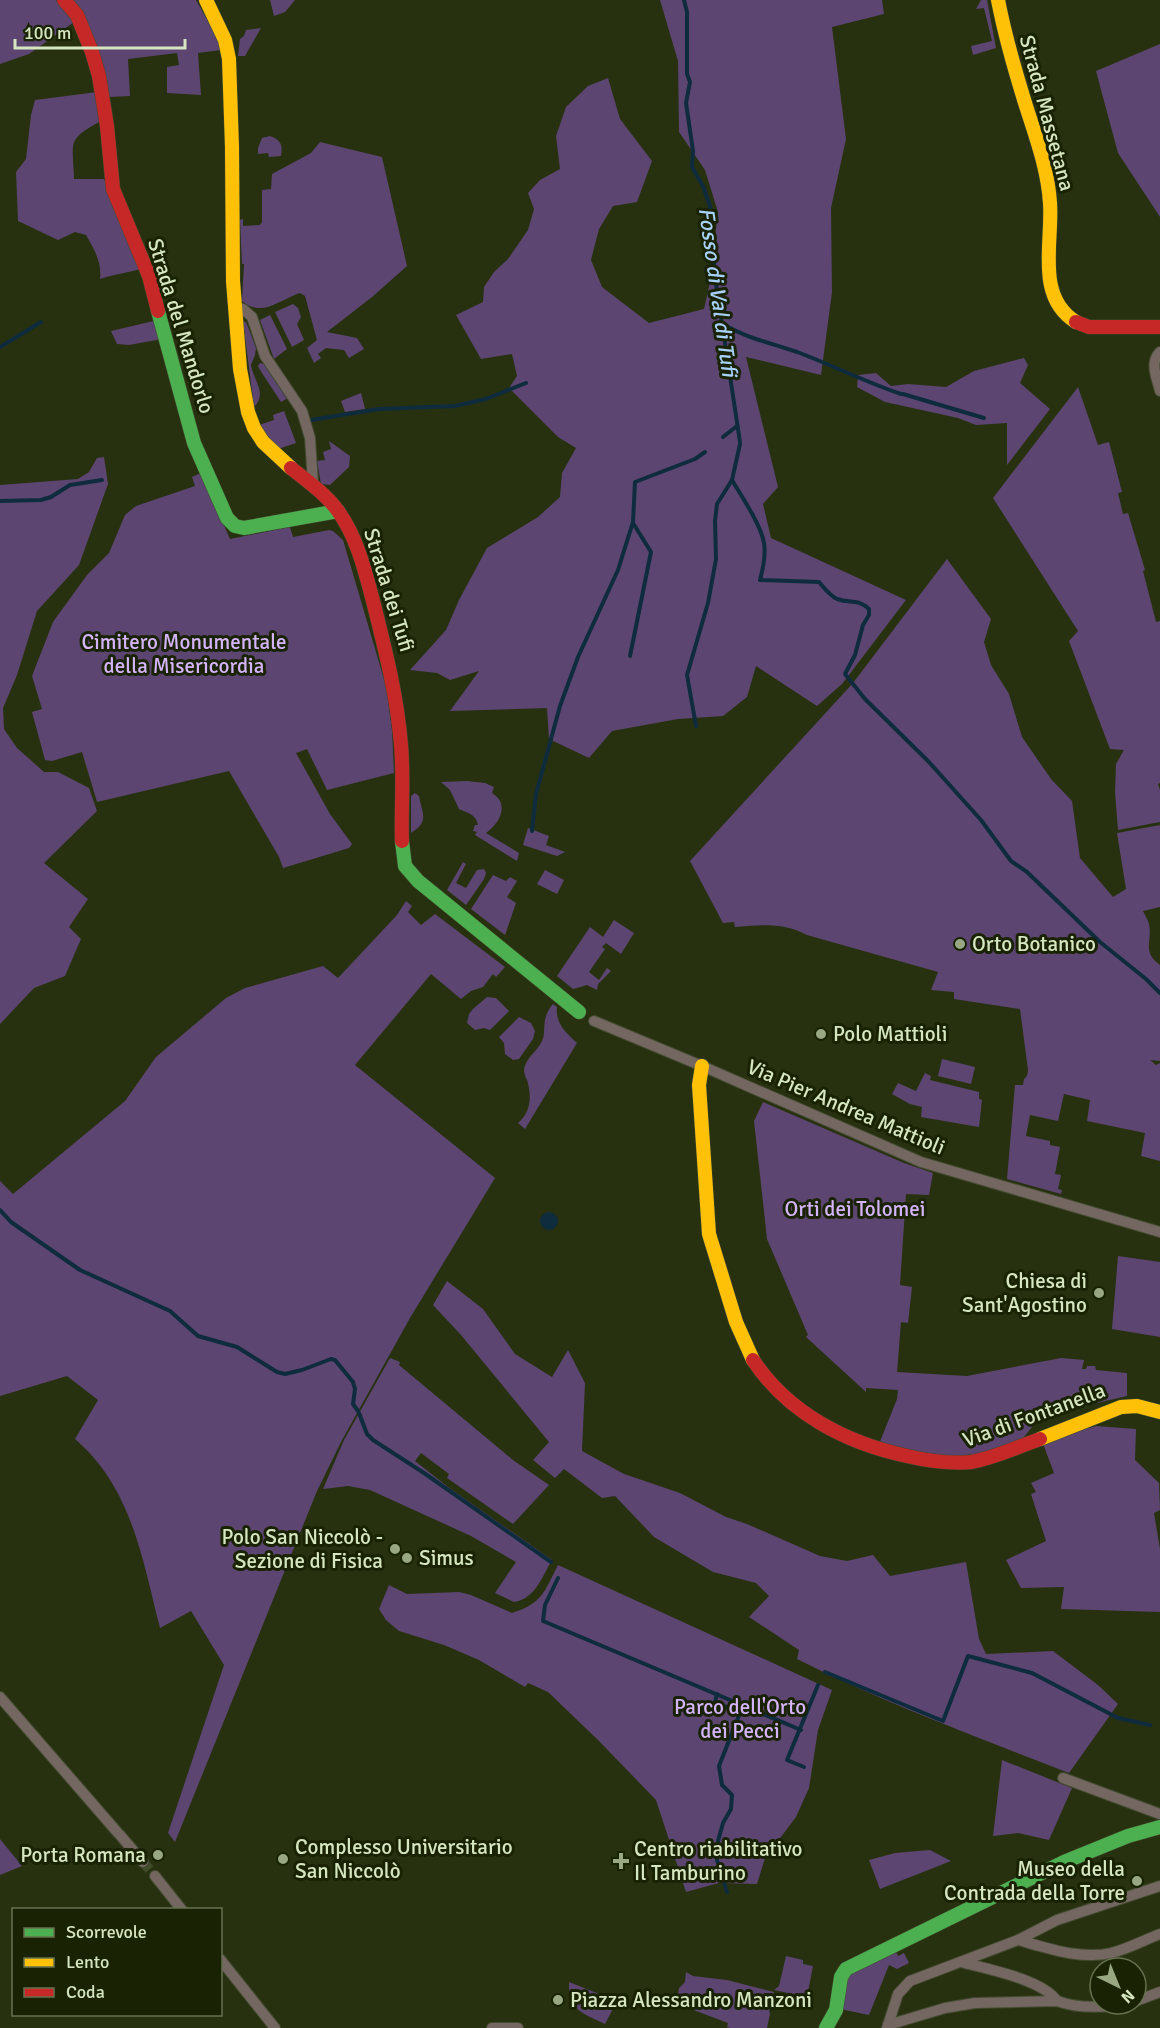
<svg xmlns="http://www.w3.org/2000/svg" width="1160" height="2028" font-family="Signika,sans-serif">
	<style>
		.green { fill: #5c4570 }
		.water { fill: #0e2c3e }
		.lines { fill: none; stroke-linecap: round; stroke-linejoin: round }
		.stream { stroke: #0e2c3e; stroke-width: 4 }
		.street-tunnel { stroke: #414c2a; stroke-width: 10; stroke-dasharray: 10 5; stroke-linecap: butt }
		.street-casing { stroke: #424b2f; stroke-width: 12 }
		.fast-casing { stroke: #424b2f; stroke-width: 15 }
		.slow-casing { stroke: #424b2f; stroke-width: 15 }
		.jam-casing { stroke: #424b2f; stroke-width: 15 }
		.street { stroke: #746660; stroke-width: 10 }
		.fast { stroke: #4caf50; stroke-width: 14 }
		.slow { stroke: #ffc107; stroke-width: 14 }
		.jam { stroke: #c62828; stroke-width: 14 }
		.poi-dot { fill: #99a782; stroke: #192304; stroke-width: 2 }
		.labels { text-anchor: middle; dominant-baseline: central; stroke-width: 6; stroke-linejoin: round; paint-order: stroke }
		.street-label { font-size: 21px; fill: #d6e6c0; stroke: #192304 }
		.park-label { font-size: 21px; fill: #d6b4fb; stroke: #192304 }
		.poi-label { font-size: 21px; fill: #d6e6c0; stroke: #192304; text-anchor: start }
		.water-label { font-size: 22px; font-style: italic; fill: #a7d1f8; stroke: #192304 }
	</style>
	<rect width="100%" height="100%" fill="#273110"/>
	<g class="green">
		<path d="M0,0H56L74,22L29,54L0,64Z"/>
		<path d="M73,0H196L216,35L221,50L198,53L201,95L167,93V67L179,65L177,53L128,59L130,96L109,97C103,60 93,31 73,0Z"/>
		<path d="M270,0H295L285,12L274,16Z"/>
		<path d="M660,0H882L884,14L832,27L846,139L831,208L832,292L821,375L746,357L778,487L763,504L771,538L906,600L842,684L817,706L756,666L747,697L723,716L678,719L612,731L589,758L549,739L547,708L450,711L479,671L450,680L437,673L410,670L446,630L459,600L487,548L538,517L560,497L562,473L576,448L558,437L509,388L517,376L512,354L481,359L456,315L483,302L484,287L494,272L508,259L528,230L534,209L528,193L540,180L560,169L556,136L566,107L588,86L608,78L620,119L652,161L637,202L613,206L599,229L591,260L602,287L649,323L704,309L710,282L718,212L705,170L679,132L678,61Z"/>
		<path d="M981,0H987L996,48L973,55L971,46L992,41L984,8L976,9Z"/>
		<path d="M261,28L245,56H238L240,39L244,36L246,30Z"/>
		<path d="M1160,44V217L1118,153L1096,71Z"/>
		<path d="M97,92L101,121C66,140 73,141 74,179H104L114,206L141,269C127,273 114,274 100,279C102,262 94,249 86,235L75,232L58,240L18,221L16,172L26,159L31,115L35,100Z"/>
		<path d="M270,136C281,140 283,145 281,156L269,157L268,153L258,154V148L262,138Z"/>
		<path d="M320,142L382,157L407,266L372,297L327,332L357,338L364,349L349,358L344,350L326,348L318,354L321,358L314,363L307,348L317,340L305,296L300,293C279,300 262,318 242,301L244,264H242L240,220L243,219V226L260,225L262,222V190L271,189L272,174L311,153Z"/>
		<path d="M293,304L298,308L301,317L297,324L304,340L292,347L275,312Z"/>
		<path d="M270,315L287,349L274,359L260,320Z"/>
		<path d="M158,320L162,339L129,345L117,344L111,331Z"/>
		<path d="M243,321L246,322L256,348L255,355L251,365C253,380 268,393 254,407Z"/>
		<path d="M1024,358L1028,365L1020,383L1050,409L1007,465V423L976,425L958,418L885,402L857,387L858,375L876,373L891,386L908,384L946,387L974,371Z"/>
		<path d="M260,363L264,364L288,398L281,402L260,370L258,366Z"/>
		<path d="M1078,387L1098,445L1109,442L1122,492L1118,493L1123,514L1128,513L1145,570L1143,571L1156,622L1160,621V783L1158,784L1160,790V822L1118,830L1115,792L1116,764L1124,750L1110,749L1069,641L1078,631L993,498Z"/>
		<path d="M361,393L365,409L345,412L341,401Z"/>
		<path d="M284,411L296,443L278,449L259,425L274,420L273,415Z"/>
		<path d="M329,441L350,456L349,467L330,485L321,484L317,461L325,460L323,452L331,449Z"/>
		<path d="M104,457L108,484L79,565L37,611L17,675L3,708L4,729L17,748L44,772H58L89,788L97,811L44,863L88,899L69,927L81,939L65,976L34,988L0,1024V485L78,479L89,472L97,458Z"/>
		<path d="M201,473L230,539L290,527L293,537L329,530L333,531L343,540L386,686L392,730L394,773L327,790L307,749L296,753L330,814L352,844L349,848L283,868L279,857L229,771L97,802L82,752L52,761L45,760L32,712L42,709L32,676L53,622L87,575L109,553L125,515L136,506L195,486L192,477Z"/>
		<path d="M947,559L991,619L984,642L991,665L1009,694L1022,737L1051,779L1072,801L1080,858L1113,897L1126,889L1117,833L1160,825V907L1143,911C1145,915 1148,920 1149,924C1153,941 1141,951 1160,965V1061L1150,1060L1156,1065L1160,1063V1161L1141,1156L1145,1133L1087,1121L1090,1100L1064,1094L1058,1121L1030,1115L1026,1136L1050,1141V1145L1060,1147L1055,1174L1061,1175L1058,1189L1062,1190L1061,1194L1007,1179L1015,1085H1023L1024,1079L1027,1076L1028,1070L1020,1009L954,999V992L931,990L938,972L807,935C783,922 760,925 735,927L734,922L723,923L690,861L853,683Z"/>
		<path d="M467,781L485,783L494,787L492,793C510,804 500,823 486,833L519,853L517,861L475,835L477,832L473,831L475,825H478C476,814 468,813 459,809L450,790L441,782Z"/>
		<path d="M415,793L419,796C422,814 430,821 411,833V796Z"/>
		<path d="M528,828L549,836L546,845L565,852L557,856L523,845Z"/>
		<path d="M463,862L466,864L456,883L466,888L477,870L484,869L486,873L484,879L466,905L447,890Z"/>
		<path d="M545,870L564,880L557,894L537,884Z"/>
		<path d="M493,875L506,881L510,877L517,881L507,897L516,903L505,935L471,909Z"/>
		<path d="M406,901L412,906L408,912L421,925L435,914L505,967L496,977L493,974L483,987L471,991L461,999L431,974L355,1065L495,1178L410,1318L342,1440L317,1491L175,1842L168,1833L224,1665L191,1611L160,1628C142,1558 132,1488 75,1439L98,1400L67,1376L0,1396V1181L13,1194L125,1101L156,1057L226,998L245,988L323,966L338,978L397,915Z"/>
		<path d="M614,920L634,933L621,954L606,943L602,947L605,949L589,972L599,980L607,968L611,971L598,984L597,990L587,985L573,989L557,976L590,927L603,937Z"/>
		<path d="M487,997L496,998L509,1011L490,1030L484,1028L475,1030L467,1023L469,1014L473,1009Z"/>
		<path d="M553,1004L557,1007C555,1023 566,1033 577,1043L525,1129L518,1123C531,1112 532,1096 527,1080C526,1078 524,1073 524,1071C524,1060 536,1052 541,1043C548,1032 539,1020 553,1004Z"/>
		<path d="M519,1017L531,1023L535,1031L533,1039L519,1059L513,1060L505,1054L504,1043L499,1037Z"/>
		<path d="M942,1059L975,1067L971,1084L938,1076Z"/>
		<path d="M925,1073L931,1076L930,1080L979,1092V1099L982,1100L979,1127L921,1117L922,1107L910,1104L892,1094L898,1083L916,1091Z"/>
		<path d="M763,1102L904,1163L933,1173L929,1195L906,1194L900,1285L912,1287L908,1323L901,1322L897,1372L967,1376L1061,1358L1084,1360L1082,1369H1086L1087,1366H1095L1096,1370L1127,1373V1396L1041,1416L1019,1443L999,1451L950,1457L879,1444L897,1399L898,1390L866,1388V1392L806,1337L808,1335L767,1239L754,1121Z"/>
		<path d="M1118,1256L1160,1262V1337L1112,1329Z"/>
		<path d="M447,1281L483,1309L515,1354L552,1377L568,1350L585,1383L582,1451L624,1474L680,1493L726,1517L747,1524L820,1556L847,1561L873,1555L890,1576L966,1562L979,1639L986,1654L1053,1651L1098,1685L1118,1704L1069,1773C977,1737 885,1703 797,1659L799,1650L749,1617L769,1596L756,1583L713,1572L654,1537L615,1496L602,1498L564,1469L555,1478L533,1460L549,1442L461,1335L433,1305Z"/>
		<path d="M390,1358L400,1362L399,1365L513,1460L549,1485L513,1524L447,1478L449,1474L421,1453L415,1461L448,1487L552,1560C542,1577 535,1599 514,1602L495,1593L516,1562L471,1536L370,1490L348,1486L323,1489L344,1440Z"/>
		<path d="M1096,1426L1136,1429L1135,1460L1159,1483L1160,1510L1154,1513L1160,1549V1612L1061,1609L1064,1587L1021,1588L1006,1560L1046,1541L1031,1494L1036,1492L1031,1483L1054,1473L1042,1441Z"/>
		<path d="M558,1565L832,1690L818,1730L809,1788L796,1817L765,1858L757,1884L719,1883L686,1892L656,1800L599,1741L548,1692L528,1683L525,1687L479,1660L444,1645L399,1631L386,1620L379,1609L389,1585L407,1594L459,1592L471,1595L512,1613C543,1603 544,1592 558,1565Z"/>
		<path d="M1002,1760L1072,1788L1049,1840L1018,1833L993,1836Z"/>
		<path d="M0,1839L22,1866L0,1875Z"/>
		<path d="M930,1850L951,1861L880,1889L869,1860L895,1853Z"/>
		<path d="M895,1949L898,1956L904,1953L909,1963L897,1969L889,1965L869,2015L840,2009L845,1973Z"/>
		<path d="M786,1956L803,1960V1964L813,1966L807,1997L774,1990L779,1986Z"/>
		<path d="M686,1972L693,1976L727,1980L774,1992L770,2010H769L770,2014L767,2028H730L727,2027L728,2023L667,2000L668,1999L677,2000L679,1988L685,1982Z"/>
		<path d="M569,1982L617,2001L605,2024C583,2013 568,2011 569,1982Z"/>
	</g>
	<circle class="water" cx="549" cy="1221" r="9"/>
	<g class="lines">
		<g class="stream">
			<path d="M684,0L687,12V74L690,82L686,103L693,151L692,167L703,186L710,206L715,277L740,442"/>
			<path d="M723,324C746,338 771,343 797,352C832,365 865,382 901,394"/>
			<path d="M0,347L41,322"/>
			<path d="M903,394L984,418"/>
			<path d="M311,420L379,409L455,406L486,399L526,383"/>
			<path d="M723,437L737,426"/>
			<path d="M732,480C742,497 761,525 764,543C766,555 763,569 760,580L819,582C824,588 830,596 837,599C851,604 857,598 869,609V615L863,625L855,655L845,674L865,699L928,761L981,820L1011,861L1027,872L1100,942L1146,979L1160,993"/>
			<path d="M0,501L41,500L51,497L70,485L102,480"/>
			<path d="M630,656L651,552L633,523"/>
			<path d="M696,726L687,675L708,603L716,559L715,521L717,504L732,480L740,444"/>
			<path d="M532,831L536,794L560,706L578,657L618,570L633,522L635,482L695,459L705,452"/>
			<path d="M0,1210L11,1222L80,1270L170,1311L198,1336L237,1347L277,1372L285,1374L302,1370L331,1359L335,1360L353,1382L355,1389L353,1404L358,1411"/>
			<path d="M359,1413L367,1434L373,1440L424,1473L551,1562"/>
			<path d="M558,1578L545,1605L543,1621L801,1730"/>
			<path d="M825,1672L943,1721L968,1656L1032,1673L1118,1718L1150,1725"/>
			<path d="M717,1694L715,1702L740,1713L719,1766L722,1785L732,1795L731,1809L723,1823L718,1841L717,1860L727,1892"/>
			<path d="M804,1767L787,1760L818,1685"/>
		</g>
		<path class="street-tunnel" d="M143,1862L155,1876"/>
		<defs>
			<g id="street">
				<path d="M234,307L243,309L252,317L265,356L302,411L310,438L313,483"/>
				<path d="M1160,352C1149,363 1157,378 1160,391"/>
				<path d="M594,1021L702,1066L921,1162L1160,1232"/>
				<path d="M0,1697L118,1833"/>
				<path d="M1063,1778L1160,1814"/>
				<path d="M120,1835L143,1862"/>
				<path d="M155,1876L182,1910"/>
				<path d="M1018,1940C1047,1948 1081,1960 1111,1953C1128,1949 1144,1940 1160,1934"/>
				<path d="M220,1959L275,2028"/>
				<path d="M961,1962C986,1969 1042,1979 1057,2001"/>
				<path d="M1136,2001L1160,1992"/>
				<path d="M888,2025L945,2008L975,2003L1057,2001C1079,2009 1101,2008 1124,2004"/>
				<path d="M492,2028H518"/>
				<path d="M887,2028L898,1994L910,1981L1018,1940L1057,1920L1160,1886"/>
			</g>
			<g id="fast">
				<path d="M158,311L194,443L227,518L235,526L244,528L338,511"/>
				<path d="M402,841L405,866L418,881L579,1012"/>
				<path d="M826,2028L836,2010L841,1977L846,1969L1064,1862L1128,1836L1160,1827"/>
			</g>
			<g id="slow">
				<path d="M206,0L225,40L229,59L232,147L233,281L240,369L248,412L254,428L263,442L291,468"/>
				<path d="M998,0C1005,36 1015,71 1026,106C1036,137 1048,170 1050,203C1053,242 1035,297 1076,322"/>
				<path d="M702,1066L699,1085L709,1234L736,1322L753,1360"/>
				<path d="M1040,1439L1121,1407L1137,1406L1160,1412"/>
			</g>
			<g id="jam">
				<path d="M64,0L77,15L92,52L99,76L107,126L113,189L149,276L158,311"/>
				<path d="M1076,322L1089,327H1160"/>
				<path d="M291,468C307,481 326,494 338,511C357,537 365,571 373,601C385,649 397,695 401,745C404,777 401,809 402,841"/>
				<path d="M753,1360C788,1413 846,1443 907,1456C928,1461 949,1464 971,1462C995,1458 1017,1447 1040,1439"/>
			</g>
		</defs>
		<use href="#street" class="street-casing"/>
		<use href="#fast" class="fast-casing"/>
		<use href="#slow" class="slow-casing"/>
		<use href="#jam" class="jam-casing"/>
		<use href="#street" class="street"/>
		<use href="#fast" class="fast"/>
		<use href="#slow" class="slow"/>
		<use href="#jam" class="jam"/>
	</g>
	<g class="poi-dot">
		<circle cx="960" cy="944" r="6"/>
		<circle cx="821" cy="1034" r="6"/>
		<circle cx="1099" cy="1293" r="6"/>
		<circle cx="395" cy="1549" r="6"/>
		<circle cx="407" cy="1558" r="6"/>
		<circle cx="158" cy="1855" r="6"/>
		<circle cx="283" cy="1859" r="6"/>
		<path d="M618 1852h6v6h6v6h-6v6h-6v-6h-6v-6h6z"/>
		<circle cx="1137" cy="1881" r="6"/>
		<circle cx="558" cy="2000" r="6"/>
	</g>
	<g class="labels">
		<g class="street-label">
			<text transform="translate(1047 113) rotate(75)">Strada Massetana</text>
			<text transform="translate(181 326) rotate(73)">Strada del Mandorlo</text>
			<text transform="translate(389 590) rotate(73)">Strada dei Tufi</text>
			<text transform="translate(846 1107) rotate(23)">Via Pier Andrea Mattioli</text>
			<text transform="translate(1034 1415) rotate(-20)">Via di Fontanella</text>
		</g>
		<g class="park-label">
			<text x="184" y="642">Cimitero Monumentale<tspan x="184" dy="24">della Misericordia</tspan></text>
			<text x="855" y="1209">Orti dei Tolomei</text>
			<text x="740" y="1707">Parco dell'Orto<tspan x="740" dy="24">dei Pecci</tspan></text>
		</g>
		<g class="poi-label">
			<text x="972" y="944">Orto Botanico</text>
			<text x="833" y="1034">Polo Mattioli</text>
			<text x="1087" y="1281" text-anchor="end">Chiesa di<tspan x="1087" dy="24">Sant'Agostino</tspan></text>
			<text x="383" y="1537" text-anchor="end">Polo San Niccolò -<tspan x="383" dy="24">Sezione di Fisica</tspan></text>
			<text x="419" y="1558">Simus</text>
			<text x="295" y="1847">Complesso Universitario<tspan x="295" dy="24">San Niccolò</tspan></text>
			<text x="634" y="1849">Centro riabilitativo<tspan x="634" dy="24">Il Tamburino</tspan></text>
			<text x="146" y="1855" text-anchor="end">Porta Romana</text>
			<text x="1125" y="1869" text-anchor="end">Museo della<tspan x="1125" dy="24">Contrada della Torre</tspan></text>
			<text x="570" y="2000">Piazza Alessandro Manzoni</text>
		</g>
		<g class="water-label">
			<text transform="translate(718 292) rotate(82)">Fosso di Val di Tufi</text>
		</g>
	</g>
	<rect x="12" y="1908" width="210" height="108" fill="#192304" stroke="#65714f" stroke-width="1.5"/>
	<rect x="24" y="1928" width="30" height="9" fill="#4caf50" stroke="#65714f" stroke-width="1.5"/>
	<text x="66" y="1938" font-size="18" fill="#d6e6c0">Scorrevole</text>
	<rect x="24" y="1958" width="30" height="9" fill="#ffc107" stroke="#65714f" stroke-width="1.5"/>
	<text x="66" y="1968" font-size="18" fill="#d6e6c0">Lento</text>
	<rect x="24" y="1988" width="30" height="9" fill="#c62828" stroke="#65714f" stroke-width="1.5"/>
	<text x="66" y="1998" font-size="18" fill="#d6e6c0">Coda</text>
	<g transform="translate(1118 1986) rotate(137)"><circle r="28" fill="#192304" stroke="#65714f" stroke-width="1.5"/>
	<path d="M0-4.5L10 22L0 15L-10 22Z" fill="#99a782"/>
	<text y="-9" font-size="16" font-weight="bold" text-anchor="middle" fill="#d6e6c0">N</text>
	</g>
	<path d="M15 39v9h170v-9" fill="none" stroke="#d6e6c0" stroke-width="3"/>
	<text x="24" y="39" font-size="18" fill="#d6e6c0" stroke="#192304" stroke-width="4.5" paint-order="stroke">100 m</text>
</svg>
